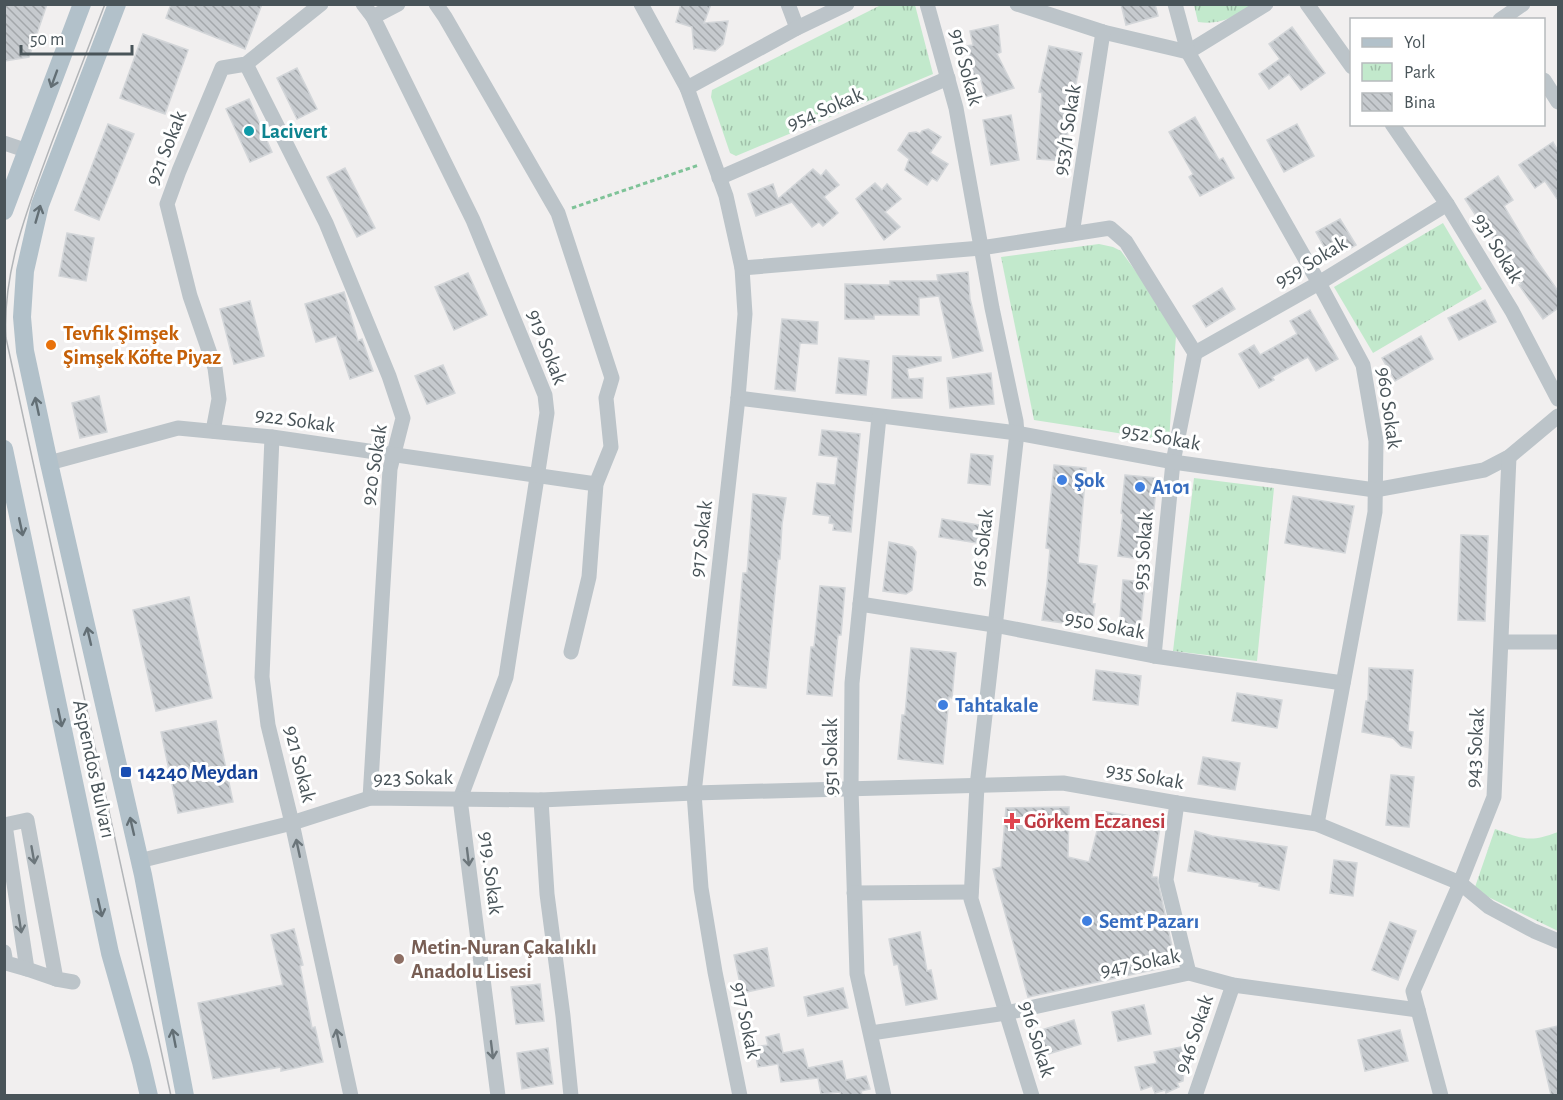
<svg xmlns="http://www.w3.org/2000/svg" width="1563" height="1100" font-family="'Alegreya Sans',sans-serif">
	<style>
		.park { fill: url(#park-tufts) }
		.building { fill: url(#building-back-hatch); stroke: #d3d6d9; stroke-width: 1.5 }
		.lines { fill: none; stroke-linecap: round; stroke-linejoin: round }
		.path { stroke: #7fc398; stroke-width: 3; stroke-dasharray: 4.5 3; stroke-linecap: butt }
		.minor { stroke: #bcc4c9; stroke-width: 15 }
		.major { stroke: #b2c1ca; stroke-width: 18 }
		.tram { stroke: #b2b5b8; stroke-width: 1.5 }
		.oneway { stroke: #636f75 }
		.oneway2 { stroke: #6c767b }
		.culture-dot { fill: #0f9aa8; stroke: #fff; stroke-width: 2 }
		.food-dot { fill: #e8710a; stroke: #fff; stroke-width: 2 }
		.shop-dot { fill: #3f7fe0; stroke: #fff; stroke-width: 2 }
		.transit-dot { fill: #1a4fb4; stroke: #fff; stroke-width: 2 }
		.health-dot { fill: #e0444e; stroke: #fff; stroke-width: 2 }
		.education-dot { fill: #8d6e63; stroke: #fff; stroke-width: 2 }
		.labels { text-anchor: middle; dominant-baseline: central; stroke-width: 6; stroke-linejoin: round; paint-order: stroke }
		.street-label { font-size: 21px; fill: #495459; stroke: #fff }
		.culture-label { font-size: 21px; font-weight: bold; fill: #0d838f; stroke: #fff; text-anchor: start }
		.food-label { font-size: 21px; font-weight: bold; fill: #c56008; stroke: #fff; text-anchor: start }
		.shop-label { font-size: 21px; font-weight: bold; fill: #366cbe; stroke: #fff; text-anchor: start }
		.transit-label { font-size: 21px; font-weight: bold; fill: #164399; stroke: #fff; text-anchor: start }
		.health-label { font-size: 21px; font-weight: bold; fill: #be3a42; stroke: #fff; text-anchor: start }
		.education-label { font-size: 21px; font-weight: bold; fill: #785e54; stroke: #fff; text-anchor: start }
	</style>
	<defs>
		<pattern id="park-tufts" width="24" height="20" patternUnits="userSpaceOnUse" patternTransform="scale(1.5)"><rect width="24" height="20" fill="#c2e9cc"/><path d="M3 7l-1-3M5 7V3M7 7l1-3M15 17l-1-3M17 17v-4M19 17l1-3" fill="none" stroke="#a0bfa9"/></pattern>
		<pattern id="building-back-hatch" width="6" height="6" patternUnits="userSpaceOnUse" patternTransform="scale(1.5)"><rect width="6" height="6" fill="#c6cace"/><path d="M-1 5l2 2M0 0l6 6M5-1l2 2" fill="none" stroke="#a3a7aa"/></pattern>
	</defs>
	<rect width="100%" height="100%" fill="#f1efef"/>
	<g class="park">
		<path d="M881,5H915L933,74L736,156L730,153L711,97L712,90Z"/>
		<path d="M1194,5H1253C1233,17 1222,25 1198,22Z"/>
		<path d="M1443,223L1482,289L1373,353L1334,287Z"/>
		<path d="M1099,244L1113,247L1121,251L1150,291L1176,335L1169,441L1034,420L1001,257Z"/>
		<path d="M1194,478L1274,488L1257,661L1173,651Z"/>
		<path d="M1495,829C1524,839 1529,843 1558,832V931L1474,890Z"/>
	</g>
	<g class="building">
		<path d="M4,4H47L29,57L4,61Z"/>
		<path d="M171,4H262L245,49L166,18Z"/>
		<path d="M681,4H711L704,23L728,21L723,44L715,51L694,48V50L692,27L676,22Z"/>
		<path d="M1121,4H1155L1158,16L1126,25Z"/>
		<path d="M998,25L1001,52L997,54L1014,88L985,97L981,80L974,82L966,46L973,45L970,31Z"/>
		<path d="M1292,27L1325,73L1301,90L1289,74L1269,89L1259,74L1280,59L1269,44Z"/>
		<path d="M143,34L188,50L165,114L120,98Z"/>
		<path d="M1049,46L1082,53L1073,99H1070L1066,161L1037,159L1042,93L1039,92Z"/>
		<path d="M297,68L317,109L297,119L277,78Z"/>
		<path d="M249,99L272,152L250,162L226,109Z"/>
		<path d="M1011,115L1019,160L991,165L983,120Z"/>
		<path d="M1195,117L1219,160L1223,158L1234,178L1200,196L1189,177L1193,174L1169,132Z"/>
		<path d="M108,124L134,134L99,220L75,210Z"/>
		<path d="M1297,124L1314,156L1284,172L1267,140Z"/>
		<path d="M928,129L941,137L930,153L948,164L937,181L932,178L927,185L905,170L909,159L898,150L909,133L916,132L920,134L922,131Z"/>
		<path d="M1553,142L1558,151V200L1545,181L1535,188L1519,165Z"/>
		<path d="M345,168L375,228L357,237L327,177Z"/>
		<path d="M813,169L821,176L826,170L839,185L824,197L838,213L823,226L819,222L812,227L792,202L756,216L748,194L773,184L778,199Z"/>
		<path d="M1498,176L1513,200L1504,206L1535,258L1558,291V308L1543,319L1519,285L1521,284L1482,221L1480,222L1465,199Z"/>
		<path d="M875,183L882,190L887,184L901,199L885,212L900,227L884,240L856,199Z"/>
		<path d="M1340,219L1356,245L1331,259L1316,232Z"/>
		<path d="M67,233L94,238L86,281L59,276Z"/>
		<path d="M968,272L970,299L983,351L953,358L939,296L919,298V315H874V319H845V284L890,285V281H938L937,275Z"/>
		<path d="M468,273L487,315L454,330L435,287Z"/>
		<path d="M1222,288L1235,309L1206,327L1193,306Z"/>
		<path d="M344,292L358,341L362,339L373,371L350,379L336,336L316,342L305,304Z"/>
		<path d="M1485,300L1496,322L1459,340L1448,318Z"/>
		<path d="M250,301L264,356L234,364L220,309Z"/>
		<path d="M1310,310L1338,359L1316,371L1308,357L1272,377L1274,380L1259,388L1239,354L1254,345L1260,355L1297,334L1290,321Z"/>
		<path d="M782,319L818,322L817,344L800,343L795,391L775,389Z"/>
		<path d="M1421,336L1433,359L1395,381L1382,358Z"/>
		<path d="M893,356L941,357V361L907,369L909,379L923,378L922,398H892Z"/>
		<path d="M839,358L869,361L866,395L836,393Z"/>
		<path d="M443,365L455,393L427,404L415,376Z"/>
		<path d="M991,373L994,404L950,408L947,378Z"/>
		<path d="M99,396L107,432L80,438L72,403Z"/>
		<path d="M822,430L860,434L851,532L833,530L834,524L829,523L830,516L813,514L817,483L835,485L838,457L819,455Z"/>
		<path d="M971,454L993,456L990,485L968,483Z"/>
		<path d="M1054,465L1086,468L1078,563L1097,566L1092,604H1095L1092,627L1042,620L1047,584L1050,549L1046,548Z"/>
		<path d="M1125,475L1157,478L1149,560L1118,556L1123,514L1121,513Z"/>
		<path d="M753,494L786,498L782,524L780,559H778L766,688L733,685L743,573H747Z"/>
		<path d="M1293,496L1354,506L1345,553L1285,543Z"/>
		<path d="M942,519L986,526L983,544L939,537Z"/>
		<path d="M1461,535L1488,536L1485,621L1458,620Z"/>
		<path d="M889,542L912,547L916,552L912,590L906,594L883,591Z"/>
		<path d="M1123,580L1145,582L1140,633L1119,631Z"/>
		<path d="M820,586L845,588L841,635H838L832,696L807,694L811,647H814Z"/>
		<path d="M189,597L212,698L156,711L133,610Z"/>
		<path d="M911,648L956,653L952,698L949,697L943,764L898,759L902,715H905Z"/>
		<path d="M1369,668L1413,670L1408,731L1413,732L1411,748L1401,746L1393,738L1362,732L1366,701H1368Z"/>
		<path d="M1096,670L1141,676L1138,705L1093,700Z"/>
		<path d="M1237,693L1282,700L1277,728L1232,721Z"/>
		<path d="M216,721L233,802L178,813L161,732Z"/>
		<path d="M1203,757L1240,763L1235,790L1198,784Z"/>
		<path d="M1391,775L1414,777L1409,827L1386,825Z"/>
		<path d="M1069,807L1068,857L1089,862L1102,811L1161,821L1152,877H1157L1176,965L1028,997L993,869L1001,867L1006,808Z"/>
		<path d="M1195,831L1212,836L1287,847L1279,890L1259,886L1260,883L1188,871Z"/>
		<path d="M1334,860L1357,863L1353,896L1330,893Z"/>
		<path d="M1390,922L1416,931L1398,980L1372,970Z"/>
		<path d="M294,929L303,965L300,966L312,1028L315,1027L323,1062L281,1071V1067L213,1079L198,1003L283,985L271,935Z"/>
		<path d="M920,932L927,971L931,970L937,999L906,1005L898,964L894,965L889,939Z"/>
		<path d="M767,948L774,986L742,993L734,955Z"/>
		<path d="M540,984L544,1021L516,1024L511,987Z"/>
		<path d="M843,988L848,1008L808,1016L804,997Z"/>
		<path d="M1144,1005L1151,1034L1118,1041L1112,1012Z"/>
		<path d="M1074,1020L1081,1044L1045,1055L1038,1031Z"/>
		<path d="M1558,1026V1095H1551L1536,1031Z"/>
		<path d="M1400,1030L1408,1061L1365,1071L1358,1040Z"/>
		<path d="M779,1034L783,1053L803,1049L808,1068L842,1061L846,1080L866,1076L870,1089L861,1091L862,1095H841L840,1092L821,1094L818,1078L781,1082L778,1064L758,1067L754,1047L768,1045L766,1037Z"/>
		<path d="M1186,1046L1188,1055L1185,1058L1183,1081L1177,1083L1179,1087L1166,1093L1165,1090L1155,1093L1152,1086L1141,1090L1135,1067L1157,1063L1154,1052Z"/>
		<path d="M548,1048L553,1084L522,1089L517,1053Z"/>
	</g>
	<g class="lines">
		<path class="path" d="M572,208L699,165"/>
		<g class="minor">
			<path d="M363,4L373,17L473,220L545,395L547,413L506,677L460,799L498,1096"/>
			<path d="M436,4L445,17L558,213L612,378L606,398L611,447L596,484L589,577L571,652"/>
			<path d="M641,4L687,88L726,196L742,268L745,314L738,398L694,793L701,888L715,972L740,1096"/>
			<path d="M788,4L797,28"/>
			<path d="M927,4L956,108L992,308L1016,421L1017,433L977,786L971,899L1032,1096"/>
			<path d="M1017,4L1103,32L1188,52L1266,4"/>
			<path d="M1175,4L1188,52L1319,283L1363,365L1376,441L1375,512L1317,824"/>
			<path d="M1307,4L1352,67"/>
			<path d="M373,17L398,4"/>
			<path d="M1500,20L1523,4"/>
			<path d="M246,64L326,223L389,376L403,418L390,469L370,798"/>
			<path d="M1544,80L1558,102"/>
			<path d="M687,88L797,28L847,4"/>
			<path d="M1392,124L1447,204L1512,311L1558,399"/>
			<path d="M4,143L28,151"/>
			<path d="M719,178L948,78"/>
			<path d="M1072,234L1103,32"/>
			<path d="M742,268L981,248L1110,228L1126,242L1195,353L1173,462L1154,656"/>
			<path d="M1195,353L1319,283L1447,204"/>
			<path d="M738,398L1017,433L1173,462L1375,490L1484,470L1509,457L1558,416"/>
			<path d="M879,417L852,683L851,789L857,974L884,1096"/>
			<path d="M213,431L219,399L215,368L190,296L167,204L179,171L222,68L246,64L321,4"/>
			<path d="M272,437L262,677L268,725L292,823L351,1096"/>
			<path d="M49,463L178,428L272,437L596,484"/>
			<path d="M860,604L994,625L1154,656L1343,683"/>
			<path d="M1502,642H1558"/>
			<path d="M541,800L547,894L563,1016L571,1096"/>
			<path d="M1177,803L1166,880L1189,973"/>
			<path d="M4,825L27,820L56,979L73,982"/>
			<path d="M5,825L27,969L56,979"/>
			<path d="M139,861L292,823L370,798L541,800L694,793L1063,783L1177,803L1317,824L1460,883L1489,907L1534,931L1558,941"/>
			<path d="M854,893L971,892"/>
			<path d="M4,952L6,963L27,969"/>
			<path d="M871,1033L1006,1013L1189,973L1233,985L1418,1010"/>
			<path d="M1195,1096L1233,985"/>
			<path d="M1441,1096L1413,991L1458,888L1494,797L1509,457"/>
		</g>
		<g class="major">
			<path d="M117,4L40,205L25,271L22,317L25,351L49,463L143,875L185,1096"/>
			<path d="M4,211L82,4"/>
			<path d="M4,449L110,953L141,1062L149,1096"/>
		</g>
		<path class="tram" d="M105,4C87,50 70,96 52,142C29,205 2,270 6,338L171,1096"/>
	</g>
	<defs><path id="oneway-shaft" d="M-6 0H5M1.5-3L5.5 0L1.5 3" fill="none" stroke-width="1.6" stroke-linecap="round" stroke-linejoin="round" transform="scale(1.5)"/></defs>
	<g class="oneway">
		<use href="#oneway-shaft" transform="translate(54 79) rotate(110)"/>
		<use href="#oneway-shaft" transform="translate(38 214) rotate(-74)"/>
		<use href="#oneway-shaft" transform="translate(37 406) rotate(-102)"/>
		<use href="#oneway-shaft" transform="translate(21 527) rotate(78)"/>
		<use href="#oneway-shaft" transform="translate(89 636) rotate(-103)"/>
		<use href="#oneway-shaft" transform="translate(60 718) rotate(78)"/>
		<use href="#oneway-shaft" transform="translate(132 826) rotate(-103)"/>
		<use href="#oneway-shaft" transform="translate(100 908) rotate(77)"/>
		<use href="#oneway-shaft" transform="translate(174 1038) rotate(-101)"/>
	</g>
	<g class="oneway2">
		<use href="#oneway-shaft" transform="translate(298 848) rotate(-102)"/>
		<use href="#oneway-shaft" transform="translate(33 855) rotate(80)"/>
		<use href="#oneway-shaft" transform="translate(468 857) rotate(83)"/>
		<use href="#oneway-shaft" transform="translate(20 924) rotate(81)"/>
		<use href="#oneway-shaft" transform="translate(338 1038) rotate(-102)"/>
		<use href="#oneway-shaft" transform="translate(492 1050) rotate(83)"/>
	</g>
	<circle class="culture-dot" cx="249" cy="131" r="6"/>
	<circle class="food-dot" cx="51" cy="345" r="6"/>
	<g class="shop-dot">
		<circle cx="1062" cy="480" r="6"/>
		<circle cx="1140" cy="487" r="6"/>
		<circle cx="943" cy="705" r="6"/>
		<circle cx="1087" cy="921" r="6"/>
	</g>
	<rect class="transit-dot" x="120" y="766" width="12" height="12" rx="3"/>
	<path class="health-dot" d="M1009 812h6v6h6v6h-6v6h-6v-6h-6v-6h6z"/>
	<circle class="education-dot" cx="399" cy="959" r="6"/>
	<g class="labels">
		<g class="street-label">
			<text transform="translate(966 67) rotate(75)">916 Sokak</text>
			<text transform="translate(825 109) rotate(-23)">954 Sokak</text>
			<text transform="translate(1067 130) rotate(-81)">953/1 Sokak</text>
			<text transform="translate(166 148) rotate(-68)">921 Sokak</text>
			<text transform="translate(1498 248) rotate(59)">931 Sokak</text>
			<text transform="translate(1311 262) rotate(-31)">959 Sokak</text>
			<text transform="translate(547 347) rotate(69)">919 Sokak</text>
			<text transform="translate(1389 408) rotate(82)">960 Sokak</text>
			<text transform="translate(295 420) rotate(8)">922 Sokak</text>
			<text transform="translate(1161 437) rotate(10)">952 Sokak</text>
			<text transform="translate(374 465) rotate(-81)">920 Sokak</text>
			<text transform="translate(701 539) rotate(-83)">917 Sokak</text>
			<text transform="translate(982 548) rotate(-83)">916 Sokak</text>
			<text transform="translate(1143 551) rotate(-85)">953 Sokak</text>
			<text transform="translate(1105 625) rotate(11)">950 Sokak</text>
			<text transform="translate(1475 748) rotate(-86)">943 Sokak</text>
			<text transform="translate(830 757) rotate(-90)">951 Sokak</text>
			<text transform="translate(300 764) rotate(76)">921 Sokak</text>
			<text transform="translate(94 769) rotate(78)">Aspendos Bulvarı</text>
			<text transform="translate(1145 776) rotate(10)">935 Sokak</text>
			<text transform="translate(413 778) rotate(-1)">923 Sokak</text>
			<text transform="translate(491 873) rotate(83)">919. Sokak</text>
			<text transform="translate(1140 963) rotate(-11)">947 Sokak</text>
			<text transform="translate(746 1020) rotate(78)">917 Sokak</text>
			<text transform="translate(1194 1034) rotate(-71)">946 Sokak</text>
			<text transform="translate(1037 1039) rotate(73)">916 Sokak</text>
		</g>
		<g class="culture-label">
			<text x="261" y="131">Lacivert</text>
		</g>
		<g class="food-label">
			<text x="63" y="333">Tevfik Şimşek<tspan x="63" dy="24">Şimşek Köfte Piyaz</tspan></text>
		</g>
		<g class="shop-label">
			<text x="1074" y="480">Şok</text>
			<text x="1152" y="487">A101</text>
			<text x="955" y="705">Tahtakale</text>
			<text x="1099" y="921">Semt Pazarı</text>
		</g>
		<g class="transit-label">
			<text x="138" y="772">14240 Meydan</text>
		</g>
		<g class="health-label">
			<text x="1024" y="821">Görkem Eczanesi</text>
		</g>
		<g class="education-label">
			<text x="411" y="947">Metin-Nuran Çakalıklı<tspan x="411" dy="24">Anadolu Lisesi</tspan></text>
		</g>
	</g>
	<rect width="1563" height="1100" fill="none" stroke="#495459" stroke-width="12"/>
	<rect x="1350" y="18" width="195" height="108" fill="#ffffff" stroke="#b6bbbd" stroke-width="1.5"/>
	<rect x="1362" y="38" width="30" height="9" fill="#b2c1ca" stroke="#b6bbbd" stroke-width="1.5"/>
	<text x="1404" y="48" font-size="18" fill="#495459">Yol</text>
	<rect x="1362" y="63" width="30" height="18" fill="url(#park-tufts)" stroke="#b6bbbd" stroke-width="1.5"/>
	<text x="1404" y="78" font-size="18" fill="#495459">Park</text>
	<rect x="1362" y="93" width="30" height="18" fill="url(#building-back-hatch)" stroke="#b6bbbd" stroke-width="1.5"/>
	<text x="1404" y="108" font-size="18" fill="#495459">Bina</text>
	<path d="M21 45v9h111v-9" fill="none" stroke="#495459" stroke-width="3"/>
	<text x="30" y="45" font-size="18" fill="#495459" stroke="#ffffff" stroke-width="4.5" paint-order="stroke">50 m</text>
</svg>
